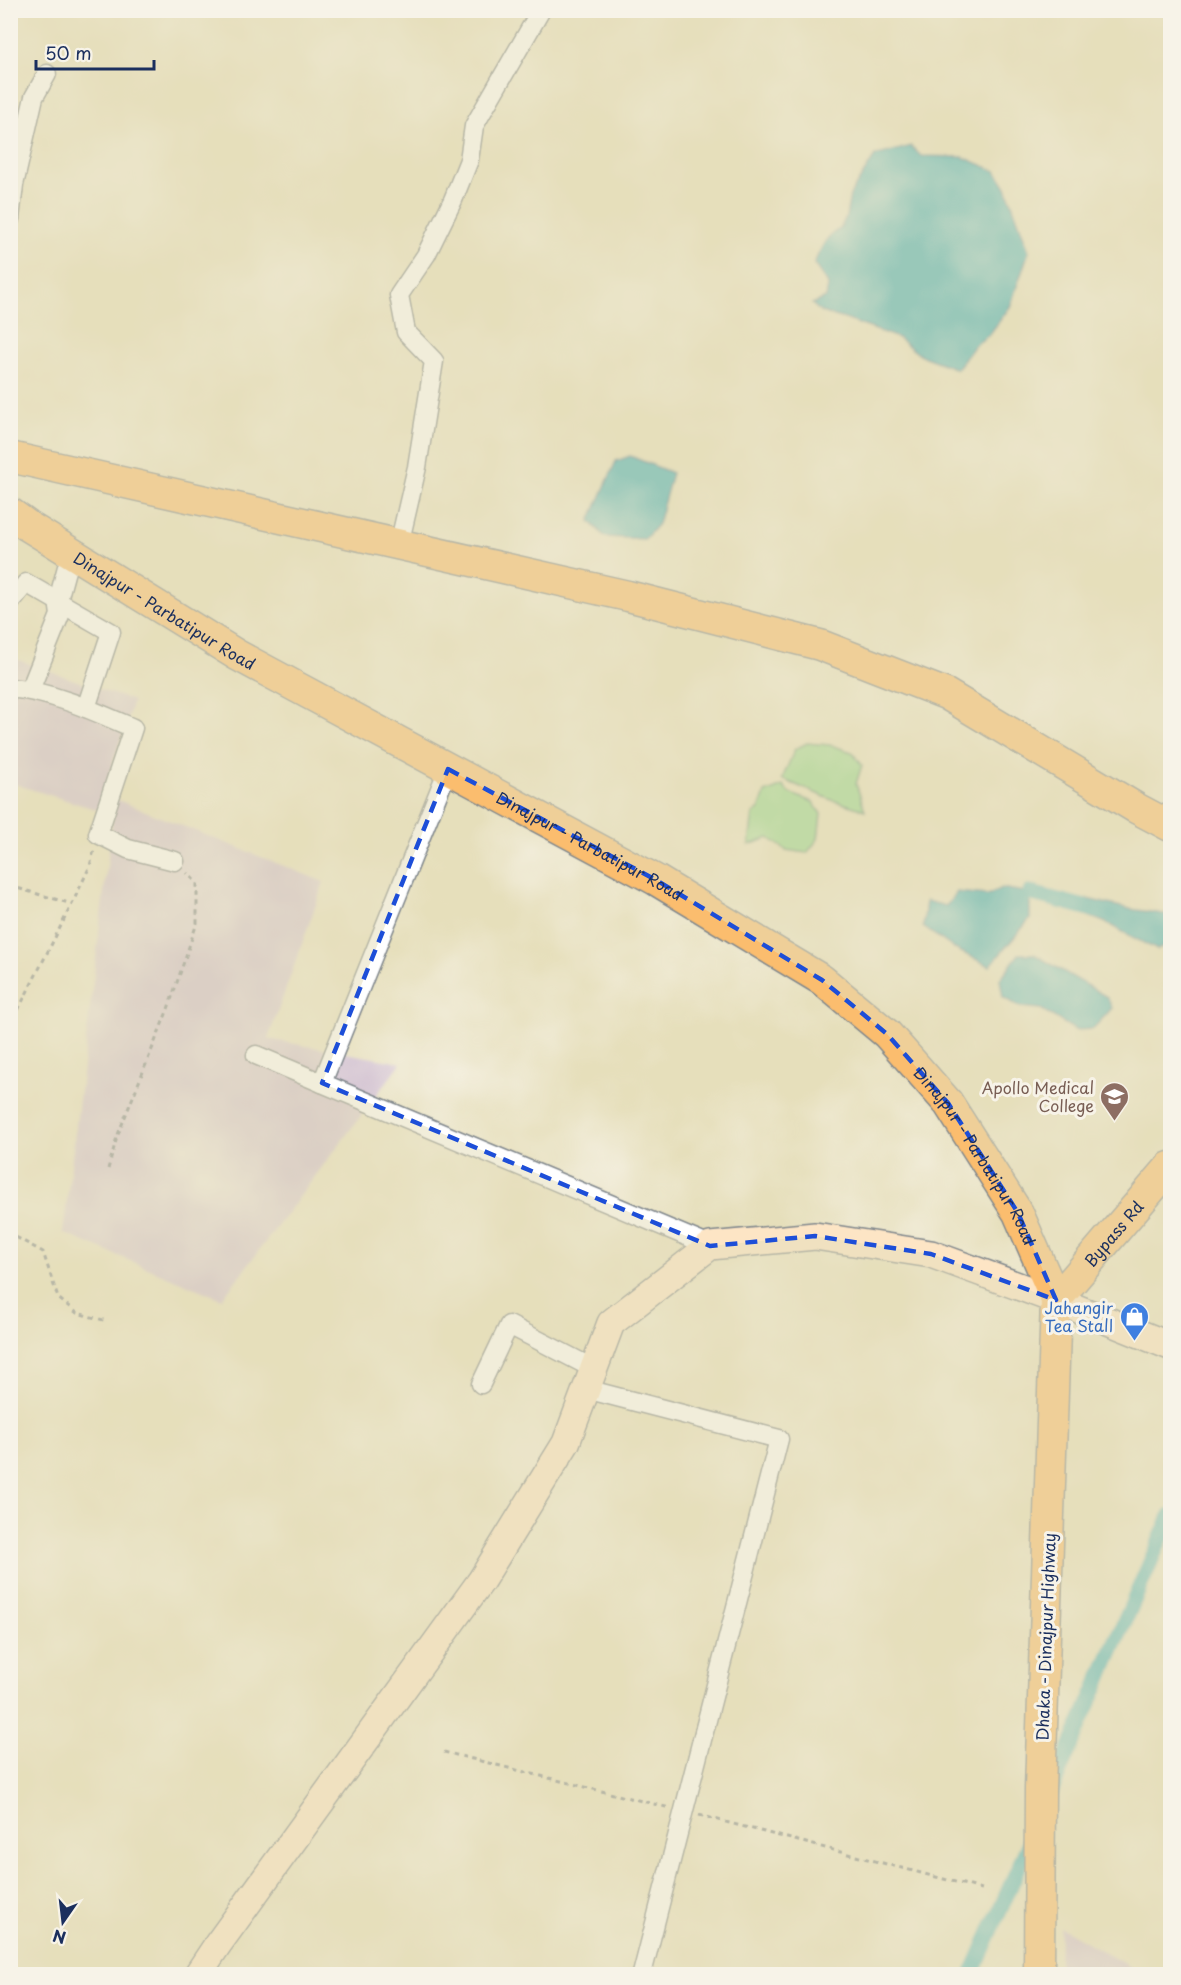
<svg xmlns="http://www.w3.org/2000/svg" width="1181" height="1985" font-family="'Playpen Sans',sans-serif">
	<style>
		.industrial { fill: #cfbdd0 }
		.green { fill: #96d68c; stroke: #588275; stroke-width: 1.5 }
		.water { fill: #3cadb7; stroke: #2c6e8a; stroke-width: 1.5 }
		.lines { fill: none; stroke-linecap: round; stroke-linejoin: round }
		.canal { stroke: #3cadb7; stroke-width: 16 }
		.street-casing { stroke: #80878c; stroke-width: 21 }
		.secondary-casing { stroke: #80878c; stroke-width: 30 }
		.primary-casing { stroke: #80878c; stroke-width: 33 }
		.path { stroke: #80878c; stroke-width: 3; stroke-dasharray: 4.5 4.5; stroke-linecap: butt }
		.street { stroke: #fff; stroke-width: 18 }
		.secondary { stroke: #fde5c5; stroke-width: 27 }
		.primary { stroke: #fbbd6e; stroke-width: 30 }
		.marked { fill: none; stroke: #1d4ed8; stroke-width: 4.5; stroke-dasharray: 12 8; stroke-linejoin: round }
		.labels { text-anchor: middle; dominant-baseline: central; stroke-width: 6; stroke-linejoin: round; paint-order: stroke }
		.street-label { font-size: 16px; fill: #1b2f5e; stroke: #f7f3e8 }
		.education-label { font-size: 16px; fill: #785e54; stroke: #f7f3e8; text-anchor: end }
		.shop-label { font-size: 16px; fill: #366cbe; stroke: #f7f3e8; text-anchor: end }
	</style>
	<rect width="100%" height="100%" fill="#f7f3e8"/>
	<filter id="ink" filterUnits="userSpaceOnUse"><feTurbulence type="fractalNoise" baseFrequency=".0167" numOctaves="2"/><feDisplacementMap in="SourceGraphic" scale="12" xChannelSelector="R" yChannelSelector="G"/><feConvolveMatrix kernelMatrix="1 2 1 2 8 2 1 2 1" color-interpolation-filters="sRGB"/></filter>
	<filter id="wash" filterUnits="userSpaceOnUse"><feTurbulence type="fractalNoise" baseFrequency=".008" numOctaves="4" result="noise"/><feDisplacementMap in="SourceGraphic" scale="24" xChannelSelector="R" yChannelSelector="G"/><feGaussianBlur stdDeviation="1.35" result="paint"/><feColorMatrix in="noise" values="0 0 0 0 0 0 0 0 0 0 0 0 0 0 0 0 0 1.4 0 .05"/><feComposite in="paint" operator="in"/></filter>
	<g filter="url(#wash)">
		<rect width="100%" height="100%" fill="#e6dfbb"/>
		<g class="industrial">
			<path d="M10,657L133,701L98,810L11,783Z"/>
			<path d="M115,799L324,882L268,1039L401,1063L222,1299L63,1233Z"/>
			<path d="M1060,1927L1142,1974H1059Z"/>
		</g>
		<g class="green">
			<path d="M807,743L830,745L852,752L862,765L856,784L865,810L832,800L782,779L795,749Z"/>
			<path d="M783,786L789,793L813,802L821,814L818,839L807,853L786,850L769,838L749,845L753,813L759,810L765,793Z"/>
		</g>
		<g class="water">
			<path d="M911,146L921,156L963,157L996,171L1006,187L1029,251L1010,307L989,335L975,345L957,369L920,355L898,338L845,319L821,312L812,304L826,298L828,284L814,264C820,250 826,235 840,229L846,217L850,195L875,156Z"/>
			<path d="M630,456L672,473L658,524L645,539L605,537L590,521L616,461Z"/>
			<path d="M1001,888L1030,893V919L990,966L955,949L923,927L926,901L946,906L957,892L988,895Z"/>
			<path d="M1087,899L1130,909L1170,915V946L1168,945L1157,950L1104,922L1078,912Z"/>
			<path d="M1019,954H1034L1107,997L1112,1008L1093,1029L1075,1030L1041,1009L1020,1007L1003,997L1000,979Z"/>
		</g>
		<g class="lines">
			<g class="canal">
				<path d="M1030,893L1103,912"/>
				<path d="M1046,1803L1170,1517"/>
				<path d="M972,1974L1034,1832"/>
			</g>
		</g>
	</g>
	<g filter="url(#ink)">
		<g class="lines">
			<defs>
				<g id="street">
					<path d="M10,219L14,185L34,97L47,74"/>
					<path d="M399,545L417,467L434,361L406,332L399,295L426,255L453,200L469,160L474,126L541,10"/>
					<path d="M10,603L26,583L111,632L86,708"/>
					<path d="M10,688C53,692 94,711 133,728L98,834L128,849L175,861"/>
					<path d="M30,690L60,615L58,600L71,552"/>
					<path d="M448,769L322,1083L710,1246"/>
					<path d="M256,1055L322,1083"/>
					<path d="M481,1384L509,1325L594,1369"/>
					<path d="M586,1389L779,1439L642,1974"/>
				</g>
				<path id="secondary" d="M198,1974L218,1944L481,1581L566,1443L611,1323L710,1246L815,1236L931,1254L1056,1300L1170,1346"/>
				<g id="primary">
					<path d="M10,457L628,596L820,645L946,694L1136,808L1170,826"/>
					<path id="s1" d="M10,513L28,526L237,655L656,880L822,980L887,1034L948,1103L1018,1213L1056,1300L1040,1789L1039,1974"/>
					<path id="s2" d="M1056,1300L1170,1167"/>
				</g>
			</defs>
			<use href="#street" class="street-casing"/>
			<use href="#secondary" class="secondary-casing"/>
			<use href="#primary" class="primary-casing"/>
			<g class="path">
				<path d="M10,886L72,904L90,866L94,850"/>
				<path d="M10,1026L72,904"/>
				<path d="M108,1169L117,1137L168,1009L197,923V883L187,873"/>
				<path d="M10,1231L14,1236L43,1252L58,1298L77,1313L107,1321"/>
				<path d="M444,1752L670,1808"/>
				<path d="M699,1815L982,1889"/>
			</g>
			<use href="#street" class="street"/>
			<use href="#secondary" class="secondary"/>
			<use href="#primary" class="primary"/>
		</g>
	</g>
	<path d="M0 0H1181V1985H0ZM448,769L656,880L822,980L887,1034L948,1103L1018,1213L1056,1300L931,1254L815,1236L710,1246L322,1083Z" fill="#e6dfbb" fill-opacity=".55" fill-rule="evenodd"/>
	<path class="marked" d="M448,769L656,880L822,980L887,1034L948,1103L1018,1213L1056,1300L931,1254L815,1236L710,1246L322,1083Z"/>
	<defs>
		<symbol id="university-pin" viewBox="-11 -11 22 30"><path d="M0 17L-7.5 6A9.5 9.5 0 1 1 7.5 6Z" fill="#8d6e63" stroke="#f7f3e8"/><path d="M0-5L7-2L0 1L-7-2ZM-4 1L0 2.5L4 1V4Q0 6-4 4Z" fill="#fff"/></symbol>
		<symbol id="shop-pin" viewBox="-11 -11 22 30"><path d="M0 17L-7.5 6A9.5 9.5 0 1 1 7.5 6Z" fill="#3f7fe0" stroke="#f7f3e8"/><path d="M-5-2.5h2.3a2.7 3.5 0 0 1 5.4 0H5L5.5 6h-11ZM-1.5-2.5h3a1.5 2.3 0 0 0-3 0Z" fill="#fff"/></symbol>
	</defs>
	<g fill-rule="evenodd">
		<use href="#university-pin" x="1098" y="1080" width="33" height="45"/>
		<use href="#shop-pin" x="1118" y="1300" width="33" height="45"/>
	</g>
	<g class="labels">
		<g class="street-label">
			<text stroke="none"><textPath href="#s1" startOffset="183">Dinajpur - Parbatipur Road</textPath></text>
			<text stroke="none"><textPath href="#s1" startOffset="669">Dinajpur - Parbatipur Road</textPath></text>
			<text stroke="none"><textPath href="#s1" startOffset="1173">Dinajpur - Parbatipur Road</textPath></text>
			<text stroke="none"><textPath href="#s2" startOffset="88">Bypass Rd</textPath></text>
			<text transform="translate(1045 1637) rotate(-88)">Dhaka - Dinajpur Highway</text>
		</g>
		<g class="education-label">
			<text x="1094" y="1087">Apollo Medical<tspan x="1094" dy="18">College</tspan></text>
		</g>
		<g class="shop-label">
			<text x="1113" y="1307">Jahangir<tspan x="1113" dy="18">Tea Stall</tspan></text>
		</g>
	</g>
	<rect width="1181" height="1985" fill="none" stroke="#f7f3e8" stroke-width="36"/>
	<g transform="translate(63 1922) rotate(194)" stroke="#f7f3e8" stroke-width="4.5" paint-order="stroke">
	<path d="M0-4.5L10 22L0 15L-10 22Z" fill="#1b2f5e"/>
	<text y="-9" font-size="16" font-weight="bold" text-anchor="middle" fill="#1b2f5e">N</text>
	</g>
	<path d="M36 60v9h118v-9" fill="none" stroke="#1b2f5e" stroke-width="3"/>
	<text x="45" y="60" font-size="18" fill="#1b2f5e" stroke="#f7f3e8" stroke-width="4.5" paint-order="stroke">50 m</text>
</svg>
